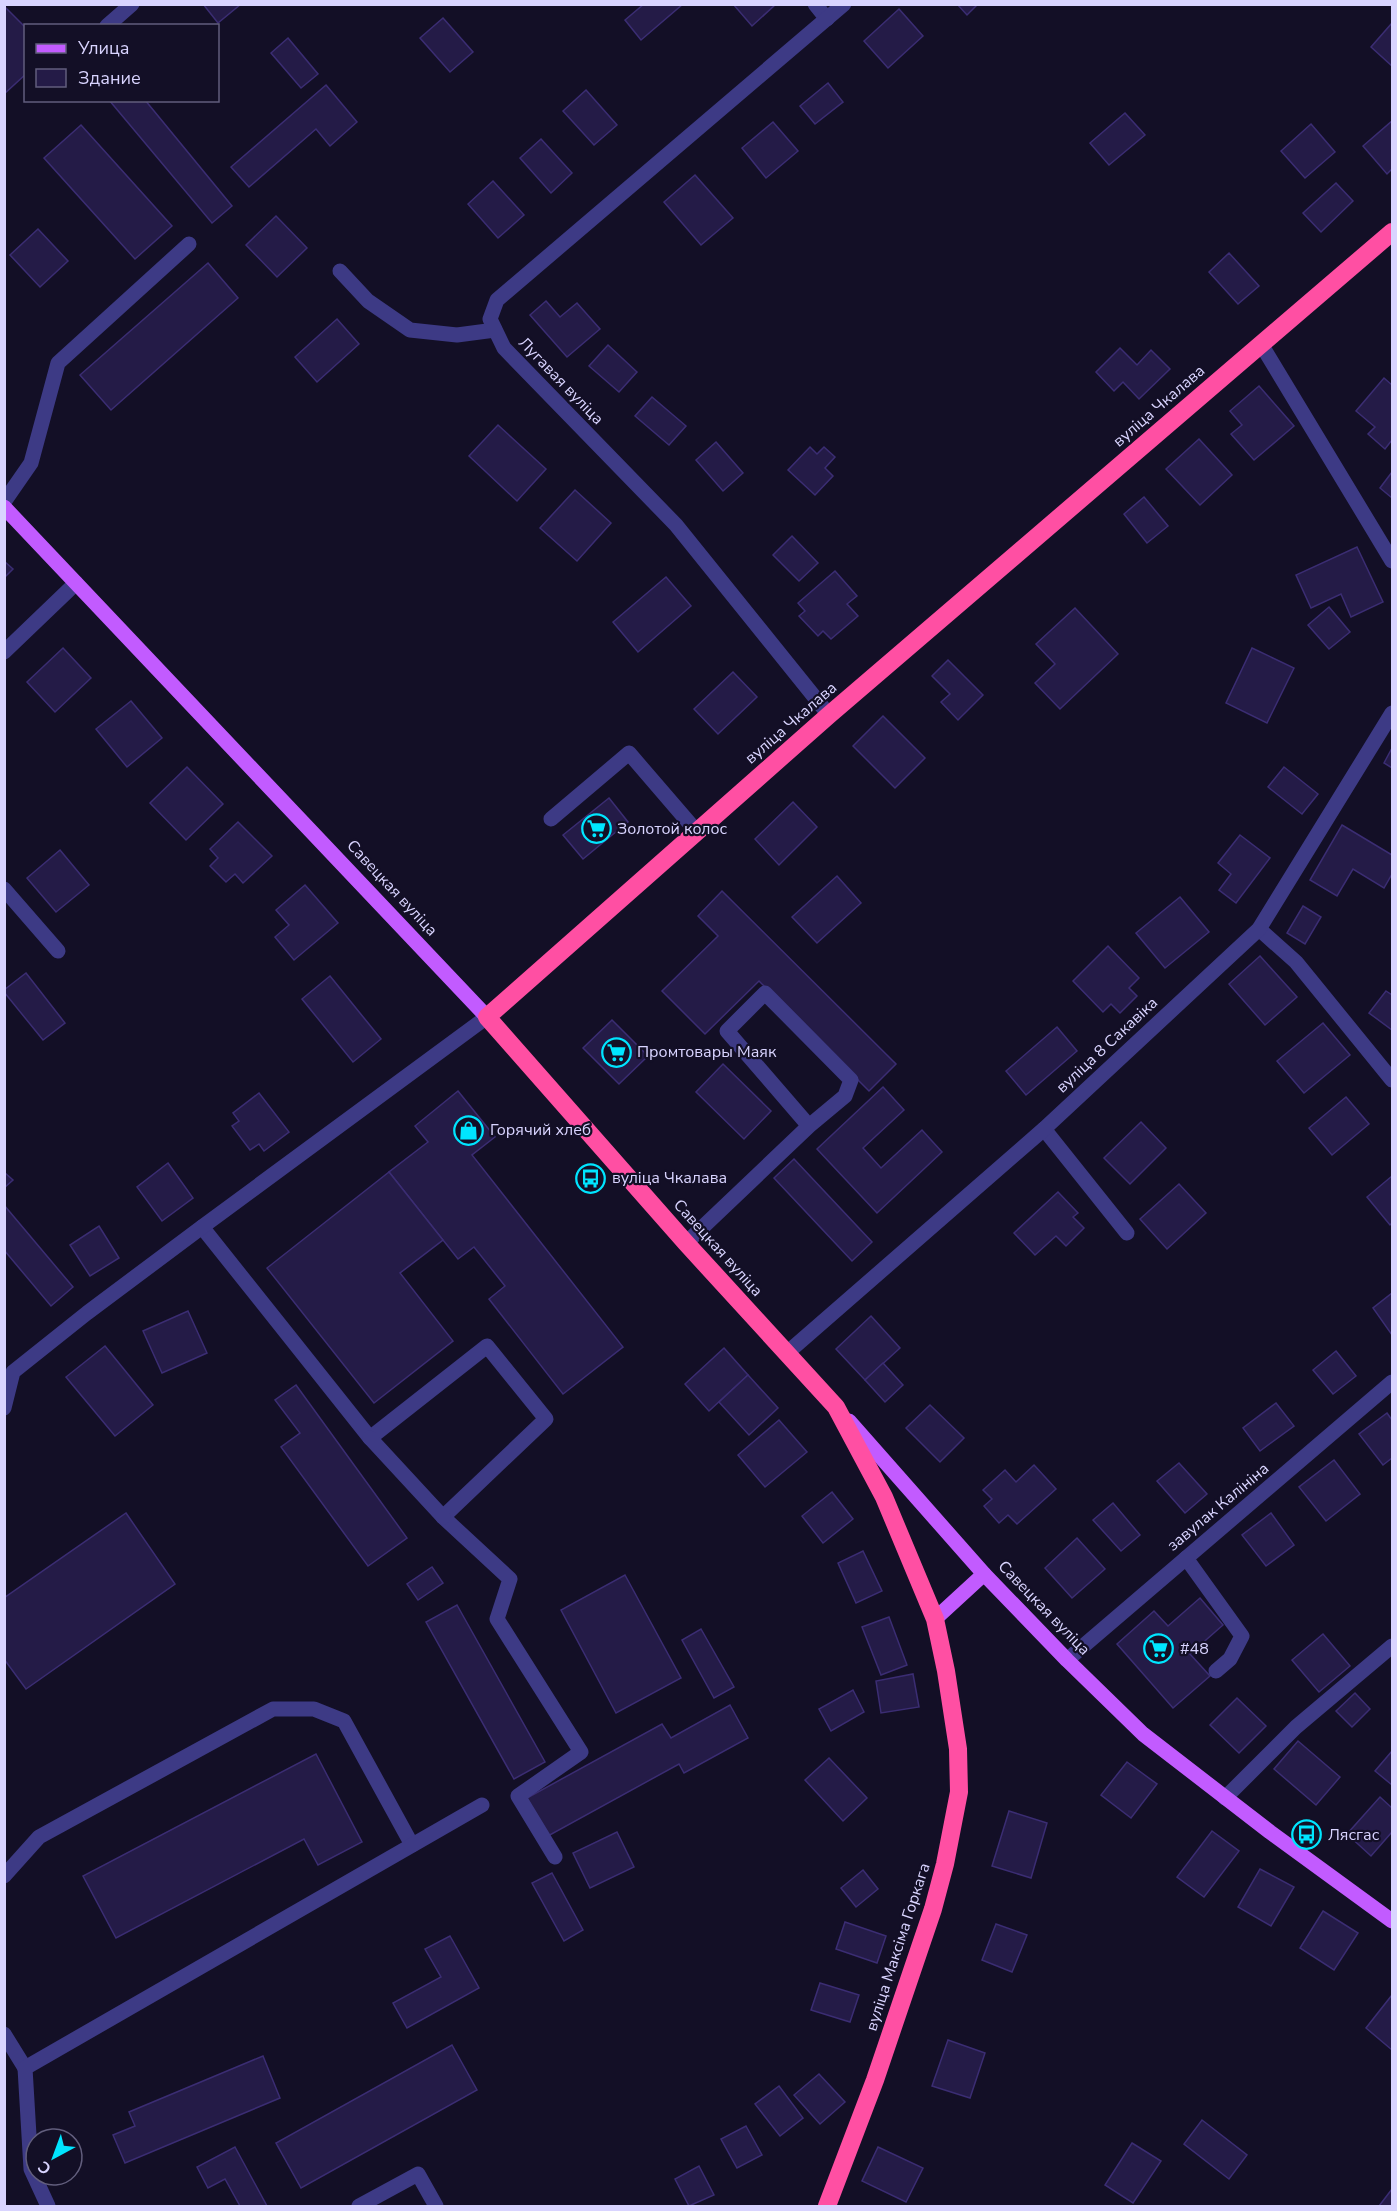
<svg xmlns="http://www.w3.org/2000/svg" width="1397" height="2211" font-family="'Nunito Sans',sans-serif">
	<style>
		.building { fill: #241b47; stroke: #3b2d73; stroke-width: 1.5 }
		.lines { fill: none; stroke-linecap: round; stroke-linejoin: round }
		.minor { stroke: #3d3a85; stroke-width: 15 }
		.major { stroke: #c25bff; stroke-width: 15 }
		.highway { stroke: #ff4fa3; stroke-width: 18 }
		.labels { text-anchor: middle; dominant-baseline: central; stroke-width: 4.5; stroke-linejoin: round; paint-order: stroke }
		.street-label { font-size: 16px; fill: #d9d4ff; stroke: #130f26 }
		.poi-label { font-size: 16px; fill: #d9d4ff; stroke: #130f26; text-anchor: start }
	</style>
	<rect width="100%" height="100%" fill="#130f26"/>
	<g class="building">
		<path d="M203,4H241L218,23Z"/>
		<path d="M644,4H683L641,40L625,20Z"/>
		<path d="M733,4H774L775,5L752,26Z"/>
		<path d="M957,4H978L967,15Z"/>
		<path d="M4,6L26,28V74L4,94Z"/>
		<path d="M899,9L923,36L888,68L864,41Z"/>
		<path d="M443,18L473,52L450,72L420,38Z"/>
		<path d="M1392,23V66L1371,47Z"/>
		<path d="M288,38L318,74L301,88L271,53Z"/>
		<path d="M828,83L843,102L815,124L800,106Z"/>
		<path d="M326,85L357,122L330,146L316,129L249,187L231,167Z"/>
		<path d="M586,90L617,125L594,145L563,111Z"/>
		<path d="M109,100H145L232,206L212,223Z"/>
		<path d="M1125,113L1145,135L1109,165L1090,143Z"/>
		<path d="M1392,121V169L1387,174L1363,146Z"/>
		<path d="M773,122L798,151L766,178L742,148Z"/>
		<path d="M1311,124L1335,152L1305,178L1281,151Z"/>
		<path d="M81,125L172,226L135,259L44,158Z"/>
		<path d="M541,139L572,173L551,193L520,158Z"/>
		<path d="M695,175L733,218L701,245L664,202Z"/>
		<path d="M493,181L524,215L498,238L468,204Z"/>
		<path d="M1336,183L1353,201L1321,232L1303,213Z"/>
		<path d="M276,216L307,248L277,277L246,245Z"/>
		<path d="M38,229L68,261L40,287L10,255Z"/>
		<path d="M1229,253L1259,286L1238,304L1209,272Z"/>
		<path d="M208,263L238,298L111,410L80,375Z"/>
		<path d="M546,301L560,317L577,303L600,329L567,357L530,315Z"/>
		<path d="M337,319L359,344L317,382L295,357Z"/>
		<path d="M608,345L637,372L619,392L589,366Z"/>
		<path d="M1120,348L1137,365L1151,350L1170,369L1139,399L1123,382L1114,391L1096,372Z"/>
		<path d="M1384,378L1392,385V440L1385,449L1368,434L1375,427L1356,411Z"/>
		<path d="M1259,386L1294,426L1254,460L1231,434L1242,425L1230,411Z"/>
		<path d="M652,397L686,426L669,445L635,416Z"/>
		<path d="M498,425L546,469L517,501L469,456Z"/>
		<path d="M1199,439L1232,475L1200,505L1166,469Z"/>
		<path d="M716,442L743,473L723,491L696,460Z"/>
		<path d="M810,447L817,454L824,447L835,457L825,468L833,476L815,495L788,470Z"/>
		<path d="M1392,472V498L1380,488Z"/>
		<path d="M575,490L611,523L577,561L540,528Z"/>
		<path d="M1144,497L1168,526L1147,543L1124,514Z"/>
		<path d="M792,536L818,563L799,581L773,555Z"/>
		<path d="M1357,547L1383,602L1351,617L1341,594L1311,608L1296,575Z"/>
		<path d="M4,561L13,569L4,578Z"/>
		<path d="M835,571L857,596L847,604L858,616L831,639L823,631L818,636L799,616L805,611L798,603Z"/>
		<path d="M666,577L691,606L638,652L613,622Z"/>
		<path d="M1329,607L1350,632L1329,649L1308,625Z"/>
		<path d="M1075,608L1118,654L1060,709L1035,683L1055,664L1036,644Z"/>
		<path d="M63,648L91,678L55,712L27,682Z"/>
		<path d="M1252,648L1294,668L1267,723L1226,703Z"/>
		<path d="M948,660L983,695L958,720L941,702L950,694L932,676Z"/>
		<path d="M733,672L757,697L718,734L694,709Z"/>
		<path d="M131,701L162,738L127,767L96,729Z"/>
		<path d="M883,716L925,758L895,788L853,746Z"/>
		<path d="M1392,748V768L1384,763Z"/>
		<path d="M187,767L223,804L186,840L150,803Z"/>
		<path d="M1284,767L1318,794L1302,814L1268,787Z"/>
		<path d="M609,798L628,822L583,859L563,835Z"/>
		<path d="M793,802L817,827L779,865L755,839Z"/>
		<path d="M238,822L272,856L243,883L235,874L226,882L210,866L218,858L210,849Z"/>
		<path d="M1342,825L1392,855V874L1384,888L1353,869L1337,896L1310,880Z"/>
		<path d="M1240,835L1270,858L1236,903L1219,890L1231,874L1218,863Z"/>
		<path d="M60,850L89,885L56,912L27,878Z"/>
		<path d="M837,876L861,903L817,943L792,917Z"/>
		<path d="M305,885L338,923L294,960L275,937L289,925L276,910Z"/>
		<path d="M722,891L896,1064L869,1091L759,981L705,1034L662,991L718,936L698,916Z"/>
		<path d="M1180,897L1209,932L1165,968L1136,933Z"/>
		<path d="M1303,906L1321,917L1305,944L1287,933Z"/>
		<path d="M1108,946L1139,978L1129,988L1137,996L1120,1013L1111,1004L1103,1012L1073,981Z"/>
		<path d="M1260,956L1297,997L1265,1025L1229,984Z"/>
		<path d="M26,973L65,1023L43,1040L4,992V990Z"/>
		<path d="M330,976L381,1039L353,1062L302,999Z"/>
		<path d="M1386,991L1392,995V1030L1369,1013Z"/>
		<path d="M612,1020L648,1056L619,1084L583,1048Z"/>
		<path d="M1323,1023L1350,1055L1304,1093L1277,1061Z"/>
		<path d="M1057,1027L1077,1051L1026,1095L1006,1071Z"/>
		<path d="M723,1064L771,1111L744,1139L696,1092Z"/>
		<path d="M883,1087L904,1110L863,1148L881,1168L922,1130L942,1152L877,1213L817,1149Z"/>
		<path d="M458,1091L495,1137L472,1155L623,1347L563,1394L489,1299L505,1286L474,1247L458,1259L389,1172L428,1142L415,1126Z"/>
		<path d="M259,1093L289,1132L264,1151L259,1144L250,1150L232,1126L239,1121L233,1113Z"/>
		<path d="M1346,1097L1369,1124L1332,1155L1309,1128Z"/>
		<path d="M1141,1122L1166,1148L1130,1184L1104,1158Z"/>
		<path d="M794,1159L872,1242L852,1261L774,1178Z"/>
		<path d="M168,1163L193,1198L162,1221L137,1187Z"/>
		<path d="M4,1172L13,1180L4,1188Z"/>
		<path d="M389,1172L443,1240L400,1273L453,1341L374,1403L267,1268Z"/>
		<path d="M1392,1176V1223L1390,1225L1367,1197Z"/>
		<path d="M1179,1184L1206,1213L1167,1249L1140,1219Z"/>
		<path d="M1058,1192L1078,1213L1073,1217L1084,1228L1066,1246L1056,1236L1035,1255L1014,1233Z"/>
		<path d="M4,1205L73,1287L51,1306L4,1250Z"/>
		<path d="M99,1226L119,1258L90,1276L70,1245Z"/>
		<path d="M1392,1293V1335L1373,1308Z"/>
		<path d="M188,1311L207,1353L162,1373L143,1331Z"/>
		<path d="M871,1316L900,1348L865,1380L836,1349Z"/>
		<path d="M105,1346L153,1405L115,1436L66,1377Z"/>
		<path d="M724,1348L748,1375L709,1411L685,1384Z"/>
		<path d="M1336,1351L1356,1376L1333,1394L1313,1370Z"/>
		<path d="M883,1363L903,1385L885,1402L865,1380Z"/>
		<path d="M748,1375L778,1408L749,1435L719,1402Z"/>
		<path d="M296,1385L407,1538L368,1566L281,1447L300,1433L275,1400Z"/>
		<path d="M1276,1403L1294,1426L1260,1451L1243,1428Z"/>
		<path d="M930,1405L964,1438L940,1462L906,1428Z"/>
		<path d="M1387,1413L1392,1420V1458L1383,1465L1359,1434Z"/>
		<path d="M779,1420L807,1452L765,1487L738,1455Z"/>
		<path d="M1334,1460L1360,1494L1326,1521L1299,1487Z"/>
		<path d="M1179,1463L1207,1494L1185,1513L1157,1481Z"/>
		<path d="M1034,1465L1056,1489L1017,1524L1008,1515L999,1523L984,1506L992,1499L983,1490L1005,1470L1016,1482Z"/>
		<path d="M832,1492L853,1519L823,1543L802,1516Z"/>
		<path d="M1113,1503L1140,1535L1121,1551L1093,1520Z"/>
		<path d="M126,1513L175,1584L26,1689L4,1659V1598Z"/>
		<path d="M1271,1513L1294,1545L1266,1566L1242,1535Z"/>
		<path d="M1077,1538L1105,1569L1072,1598L1045,1568Z"/>
		<path d="M863,1551L882,1591L856,1603L838,1563Z"/>
		<path d="M432,1567L443,1583L418,1600L407,1584Z"/>
		<path d="M625,1575L681,1678L616,1713L561,1610Z"/>
		<path d="M1200,1598L1223,1625L1190,1654L1210,1676L1173,1708L1117,1644L1154,1611L1168,1626Z"/>
		<path d="M457,1605L545,1762L514,1779L426,1622Z"/>
		<path d="M889,1617L907,1665L881,1675L862,1627Z"/>
		<path d="M701,1629L734,1687L714,1698L682,1640Z"/>
		<path d="M1323,1634L1350,1666L1319,1692L1292,1660Z"/>
		<path d="M913,1674L919,1707L881,1713L876,1681Z"/>
		<path d="M853,1690L864,1712L831,1731L819,1709Z"/>
		<path d="M1355,1693L1370,1709L1352,1727L1336,1711Z"/>
		<path d="M1237,1698L1266,1726L1239,1753L1210,1725Z"/>
		<path d="M730,1705L748,1738L684,1773L679,1764L548,1836L527,1798L662,1724L671,1738Z"/>
		<path d="M1298,1741L1340,1777L1316,1805L1274,1769Z"/>
		<path d="M1392,1751V1785L1375,1771Z"/>
		<path d="M316,1754L362,1842L318,1865L304,1839L116,1938L83,1876Z"/>
		<path d="M829,1758L867,1798L843,1821L805,1780Z"/>
		<path d="M1127,1762L1157,1784L1131,1818L1101,1795Z"/>
		<path d="M1380,1797L1392,1808V1832L1371,1856L1347,1834Z"/>
		<path d="M1009,1811L1047,1823L1031,1878L992,1866Z"/>
		<path d="M1212,1831L1239,1851L1204,1897L1177,1877Z"/>
		<path d="M617,1832L634,1867L590,1888L573,1853Z"/>
		<path d="M1260,1869L1294,1887L1271,1926L1238,1907Z"/>
		<path d="M863,1870L878,1889L856,1907L841,1888Z"/>
		<path d="M552,1873L583,1930L564,1941L532,1883Z"/>
		<path d="M1323,1911L1358,1933L1334,1970L1300,1948Z"/>
		<path d="M845,1922L886,1936L877,1963L836,1949Z"/>
		<path d="M996,1924L1027,1935L1012,1972L982,1960Z"/>
		<path d="M450,1936L479,1988L407,2028L393,2003L441,1977L425,1949Z"/>
		<path d="M820,1983L859,1995L850,2022L811,2010Z"/>
		<path d="M1392,1995V2050L1366,2028Z"/>
		<path d="M948,2040L985,2053L970,2098L932,2086Z"/>
		<path d="M452,2045L477,2090L301,2188L276,2143Z"/>
		<path d="M263,2056L280,2098L125,2163L113,2135L135,2126L129,2112Z"/>
		<path d="M819,2074L845,2102L820,2124L794,2095Z"/>
		<path d="M779,2086L803,2118L780,2136L755,2104Z"/>
		<path d="M1202,2120L1247,2155L1229,2179L1184,2144Z"/>
		<path d="M746,2126L762,2155L737,2168L721,2139Z"/>
		<path d="M1132,2143L1161,2161L1133,2203L1105,2185Z"/>
		<path d="M235,2147L267,2206H240L225,2179L208,2188L197,2167Z"/>
		<path d="M878,2147L923,2168L906,2202L862,2181Z"/>
		<path d="M699,2166L714,2195L689,2206L675,2179Z"/>
		<path d="M1392,2189V2206H1379Z"/>
	</g>
	<g class="lines">
		<g class="minor">
			<path d="M815,4L827,19"/>
			<path d="M107,26L132,4"/>
			<path d="M340,271L368,301L410,330L457,335L495,330"/>
			<path d="M1261,344L1392,561"/>
			<path d="M4,502L31,463L58,363L189,244"/>
			<path d="M4,652L76,583"/>
			<path d="M829,715L676,525L504,348L490,319L497,300L844,4"/>
			<path d="M551,819L629,753L697,832"/>
			<path d="M4,889L58,951"/>
			<path d="M1259,929L1296,962L1392,1080"/>
			<path d="M1044,1129L1127,1233"/>
			<path d="M202,1227L370,1438L487,1346L546,1419L443,1517L510,1579L497,1619L581,1752L518,1796L555,1857"/>
			<path d="M686,1243L809,1126L845,1096L851,1080L765,993L727,1031L809,1126"/>
			<path d="M787,1353L1044,1129L1259,929L1392,713"/>
			<path d="M4,1408L13,1372L87,1313L202,1227L487,1017"/>
			<path d="M370,1438L443,1517"/>
			<path d="M1186,1558L1242,1636L1230,1659L1216,1671"/>
			<path d="M1067,1660L1392,1382"/>
			<path d="M1225,1798L1296,1727L1392,1646"/>
			<path d="M4,1876L39,1837L273,1709H314L344,1721L412,1845"/>
			<path d="M4,2034L25,2068"/>
			<path d="M48,2206L31,2169L25,2068L482,1805"/>
			<path d="M359,2206L418,2174L436,2206"/>
		</g>
		<g class="major">
			<path d="M4,507L487,1017"/>
			<path d="M849,1421L984,1574L1067,1660L1143,1734L1270,1832L1392,1921"/>
			<path d="M935,1619L984,1574"/>
		</g>
		<path class="highway" d="M827,2206L875,2080L933,1909L945,1864L959,1792L958,1749L946,1671L935,1619L884,1497L836,1407L686,1243L487,1017L829,715L1392,232"/>
	</g>
	<defs>
		<symbol id="supermarket-ring" viewBox="-11 -11 22 22"><circle r="9.5" fill="#130f26" stroke="#00e5ff" stroke-width="1.5"/><path d="M-6-5.5h2.5l.6 2H6L4.5 2H-2.5L-4.4-4H-6ZM-1.5 3.2a1.3 1.3 0 1 0 .1 0ZM3 3.2a1.3 1.3 0 1 0 .1 0Z" fill="#00e5ff"/></symbol>
		<symbol id="shop-ring" viewBox="-11 -11 22 22"><circle r="9.5" fill="#130f26" stroke="#00e5ff" stroke-width="1.5"/><path d="M-5-2.5h2.3a2.7 3.5 0 0 1 5.4 0H5L5.5 6h-11ZM-1.5-2.5h3a1.5 2.3 0 0 0-3 0Z" fill="#00e5ff"/></symbol>
		<symbol id="bus-ring" viewBox="-11 -11 22 22"><circle r="9.5" fill="#130f26" stroke="#00e5ff" stroke-width="1.5"/><path d="M-5-6H5V4H4V6H2V4H-2V6H-4V4H-5ZM-3.5-4V0h7V-4ZM-3.5 1.2v1.5H-2V1.2ZM2 1.2v1.5H3.5V1.2Z" fill="#00e5ff"/></symbol>
	</defs>
	<g fill-rule="evenodd">
		<use href="#supermarket-ring" x="580" y="812" width="33" height="33"/>
		<use href="#supermarket-ring" x="600" y="1036" width="33" height="33"/>
		<use href="#shop-ring" x="452" y="1114" width="33" height="33"/>
		<use href="#bus-ring" x="574" y="1162" width="33" height="33"/>
		<use href="#supermarket-ring" x="1142" y="1632" width="33" height="33"/>
		<use href="#bus-ring" x="1290" y="1818" width="33" height="33"/>
	</g>
	<g class="labels">
		<g class="street-label">
			<text transform="translate(561 381) rotate(46)">Лугавая вуліца</text>
			<text transform="translate(1159 406) rotate(-41)">вуліца Чкалава</text>
			<text transform="translate(791 723) rotate(-41)">вуліца Чкалава</text>
			<text transform="translate(392 888) rotate(47)">Савецкая вуліца</text>
			<text transform="translate(1107 1045) rotate(-43)">вуліца 8 Сакавіка</text>
			<text transform="translate(718 1248) rotate(48)">Савецкая вуліца</text>
			<text transform="translate(1218 1507) rotate(-40)">завулак Калініна</text>
			<text transform="translate(1044 1608) rotate(46)">Савецкая вуліца</text>
			<text transform="translate(898 1947) rotate(-72)">вуліца Максіма Горкага</text>
		</g>
		<g class="poi-label">
			<text x="617" y="829">Золотой колос</text>
			<text x="637" y="1052">Промтовары Маяк</text>
			<text x="490" y="1130">Горячий хлеб</text>
			<text x="612" y="1178">вуліца Чкалава</text>
			<text x="1180" y="1649">#48</text>
			<text x="1328" y="1835">Лясгас</text>
		</g>
	</g>
	<rect width="1397" height="2211" fill="none" stroke="#d9d4ff" stroke-width="12"/>
	<rect x="24" y="24" width="195" height="78" fill="#130f26" stroke="#625e7d" stroke-width="1.5"/>
	<rect x="36" y="44" width="30" height="9" fill="#c25bff" stroke="#625e7d" stroke-width="1.5"/>
	<text x="78" y="54" font-size="18" fill="#d9d4ff">Улица</text>
	<rect x="36" y="69" width="30" height="18" fill="#241b47" stroke="#625e7d" stroke-width="1.5"/>
	<text x="78" y="84" font-size="18" fill="#d9d4ff">Здание</text>
	<g transform="translate(54 2157) rotate(221)"><circle r="28" fill="#130f26" stroke="#625e7d" stroke-width="1.5"/>
	<path d="M0-4.5L10 22L0 15L-10 22Z" fill="#00e5ff"/>
	<text y="-9" font-size="16" font-weight="bold" text-anchor="middle" fill="#d9d4ff">С</text>
	</g>
</svg>
